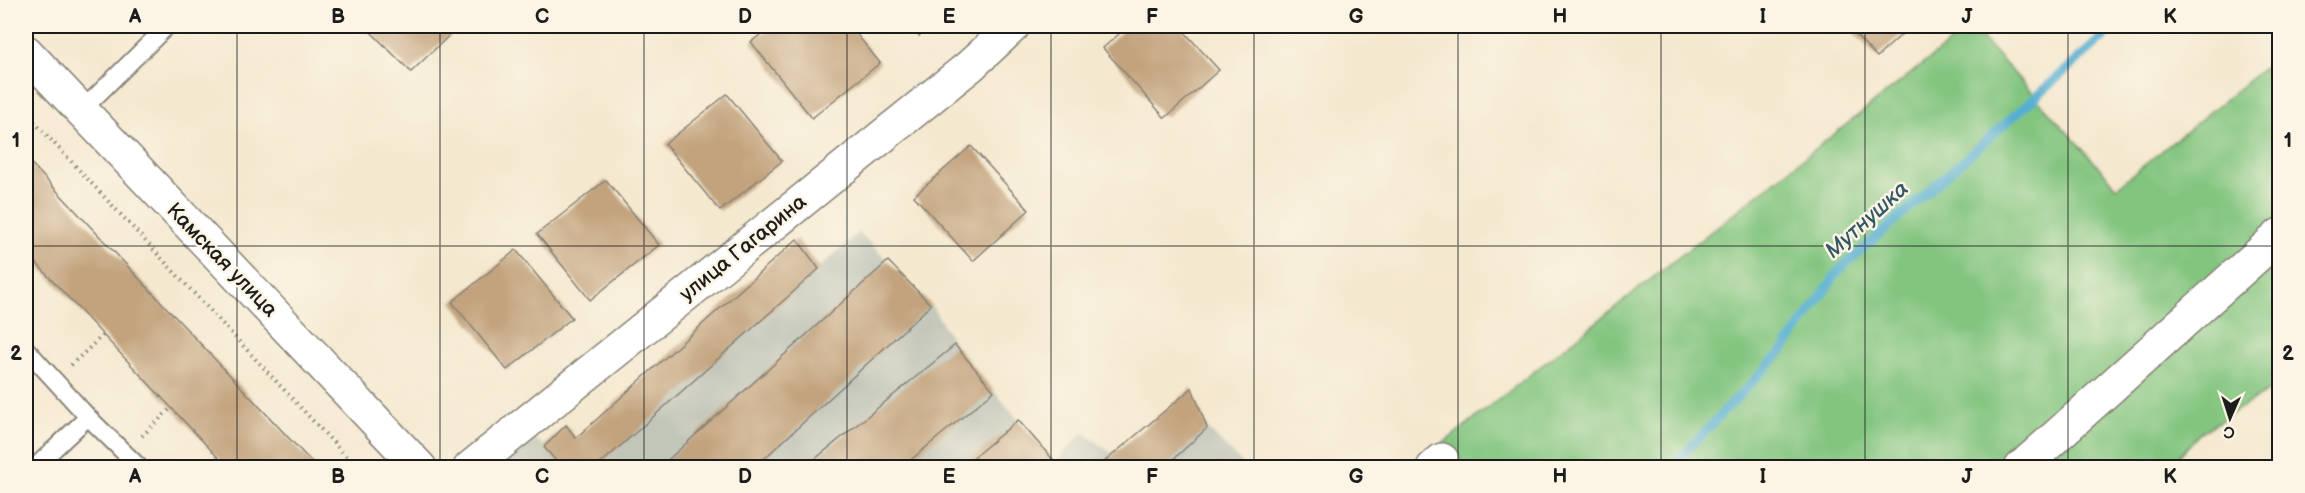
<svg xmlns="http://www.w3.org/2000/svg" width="2305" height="493" font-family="'Balsamiq Sans',sans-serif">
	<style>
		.industrial { fill: #c2c6b9 }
		.green { fill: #82c57f; stroke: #4f704e; stroke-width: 1.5 }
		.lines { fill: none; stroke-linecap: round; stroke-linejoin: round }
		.stream { stroke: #54afd2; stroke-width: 9 }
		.building { fill: #c2a37d }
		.lane-casing { stroke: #888276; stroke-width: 20 }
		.street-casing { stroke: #888276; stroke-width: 36 }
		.path { stroke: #888276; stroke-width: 4; stroke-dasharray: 1.5 4.5; stroke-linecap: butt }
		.lane { stroke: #fff; stroke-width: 16 }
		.street { stroke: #fff; stroke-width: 33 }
		.grid { fill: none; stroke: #1c1c1c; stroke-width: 1.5; stroke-opacity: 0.55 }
		.labels { text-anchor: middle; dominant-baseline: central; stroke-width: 5; stroke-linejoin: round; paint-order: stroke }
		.street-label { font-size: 21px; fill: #1c1c1c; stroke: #fcf5e5 }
		.water-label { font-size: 22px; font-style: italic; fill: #325765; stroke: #fcf5e5 }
		.neatline { fill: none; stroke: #1c1c1c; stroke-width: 2 }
		.grid-label { font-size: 20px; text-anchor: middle; font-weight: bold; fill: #1c1c1c }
	</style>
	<rect width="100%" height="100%" fill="#fcf5e5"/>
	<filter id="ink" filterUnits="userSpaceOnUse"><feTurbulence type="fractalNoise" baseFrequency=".0167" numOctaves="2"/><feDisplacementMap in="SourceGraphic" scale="12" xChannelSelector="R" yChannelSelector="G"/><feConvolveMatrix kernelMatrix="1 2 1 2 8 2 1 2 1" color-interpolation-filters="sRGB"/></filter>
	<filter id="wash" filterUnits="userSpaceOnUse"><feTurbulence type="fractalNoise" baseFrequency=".008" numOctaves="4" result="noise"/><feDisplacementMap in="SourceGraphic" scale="24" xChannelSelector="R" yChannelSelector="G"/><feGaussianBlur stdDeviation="1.35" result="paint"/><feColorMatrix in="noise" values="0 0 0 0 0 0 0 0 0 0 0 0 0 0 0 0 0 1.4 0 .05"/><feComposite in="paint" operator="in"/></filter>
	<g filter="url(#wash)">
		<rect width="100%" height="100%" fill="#f4e8cf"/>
		<path class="industrial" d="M859,232L931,305L955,345L1055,463L1083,432L1113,454L1192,388L1207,428L1246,467L499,468L532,436L544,446L566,425L576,438L797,239L819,268Z"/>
		<path class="green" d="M1971,26L2117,187L2279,56V384L2200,433L2169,467L1412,468Z"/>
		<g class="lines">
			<path class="stream" d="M1670,468L1785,348L1840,269L2116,26"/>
		</g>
		<g id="blocks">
			<g class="building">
				<path d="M365,26H459L411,72Z"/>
				<path d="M772,26H850L880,63L812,118L751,42Z"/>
				<path d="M909,26H931L919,36Z"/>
				<path d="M1128,26H1179L1219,70L1165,118L1103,48Z"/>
				<path d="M1847,26H1911L1877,57Z"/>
				<path d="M727,94L782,161L720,211L665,144Z"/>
				<path d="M971,146L1029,210L973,261L914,196Z"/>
				<path d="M26,158L317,468H228L103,335L26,252Z"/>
				<path d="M606,180L659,245L590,300L537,234Z"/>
				<path d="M797,239L819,269L598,466L600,468H562L544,447L566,425L576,438Z"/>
				<path d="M516,250L572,318L507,370L452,302Z"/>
				<path d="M888,261L931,305L754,468H659Z"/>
				<path d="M955,345L994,391L901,468H804Z"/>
				<path d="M1192,388L1207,428L1164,468H1097Z"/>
				<path d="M1018,420L1056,463L1050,468H961Z"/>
				<path d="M506,461L511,468H499Z"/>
			</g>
		</g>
	</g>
	<g filter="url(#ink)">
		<use href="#blocks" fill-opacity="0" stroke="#888276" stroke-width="1.5"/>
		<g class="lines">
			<defs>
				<g id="lane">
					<path d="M80,112L167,26"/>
					<path d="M26,349L88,417L140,468"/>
					<path d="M34,468L88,417"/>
				</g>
				<g id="street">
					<path d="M26,52L420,468"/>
					<path d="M470,468L970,66L1013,26"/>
					<path d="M1433,468L1442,460"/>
					<path d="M2021,468L2280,235"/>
				</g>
			</defs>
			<use href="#lane" class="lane-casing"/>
			<use href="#street" class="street-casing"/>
			<g class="path">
				<path d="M26,113L357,468"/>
				<path d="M71,365L103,335"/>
				<path d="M142,436L172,407"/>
			</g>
			<use href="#lane" class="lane"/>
			<use href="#street" class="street"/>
		</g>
	</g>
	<path class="grid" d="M237,26V468M440,26V468M644,26V468M847,26V468M1051,26V468M1254,26V468M1458,26V468M1661,26V468M1865,26V468M2068,26V468M26,246H2280"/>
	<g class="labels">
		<g class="street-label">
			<text transform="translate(743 248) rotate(-39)">улица Гагарина</text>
			<text transform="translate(222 260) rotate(46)">Камская улица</text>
		</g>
		<g class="water-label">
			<text transform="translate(1867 220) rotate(-42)">Мутнушка</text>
		</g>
	</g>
	<rect width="2305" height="493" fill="none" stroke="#fcf5e5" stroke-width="66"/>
	<g transform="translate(2230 418) rotate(183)" stroke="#fcf5e5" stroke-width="4.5" paint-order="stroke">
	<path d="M0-4.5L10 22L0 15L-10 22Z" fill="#1c1c1c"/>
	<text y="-9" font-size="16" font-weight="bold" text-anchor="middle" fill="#1c1c1c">С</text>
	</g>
	<rect x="33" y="33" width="2239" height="427" class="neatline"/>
	<g class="grid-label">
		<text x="135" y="23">A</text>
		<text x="338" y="23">B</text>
		<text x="542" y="23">C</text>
		<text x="745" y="23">D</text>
		<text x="949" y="23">E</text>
		<text x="1152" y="23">F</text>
		<text x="1356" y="23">G</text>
		<text x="1560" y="23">H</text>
		<text x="1763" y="23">I</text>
		<text x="1967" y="23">J</text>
		<text x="2170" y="23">K</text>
		<text x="16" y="147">1</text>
		<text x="2288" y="147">1</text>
		<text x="16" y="360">2</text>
		<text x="2288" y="360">2</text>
		<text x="135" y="483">A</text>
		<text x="338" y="483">B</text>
		<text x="542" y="483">C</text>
		<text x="745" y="483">D</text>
		<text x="949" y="483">E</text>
		<text x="1152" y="483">F</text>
		<text x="1356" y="483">G</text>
		<text x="1560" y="483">H</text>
		<text x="1763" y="483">I</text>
		<text x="1967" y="483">J</text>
		<text x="2170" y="483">K</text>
	</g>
</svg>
